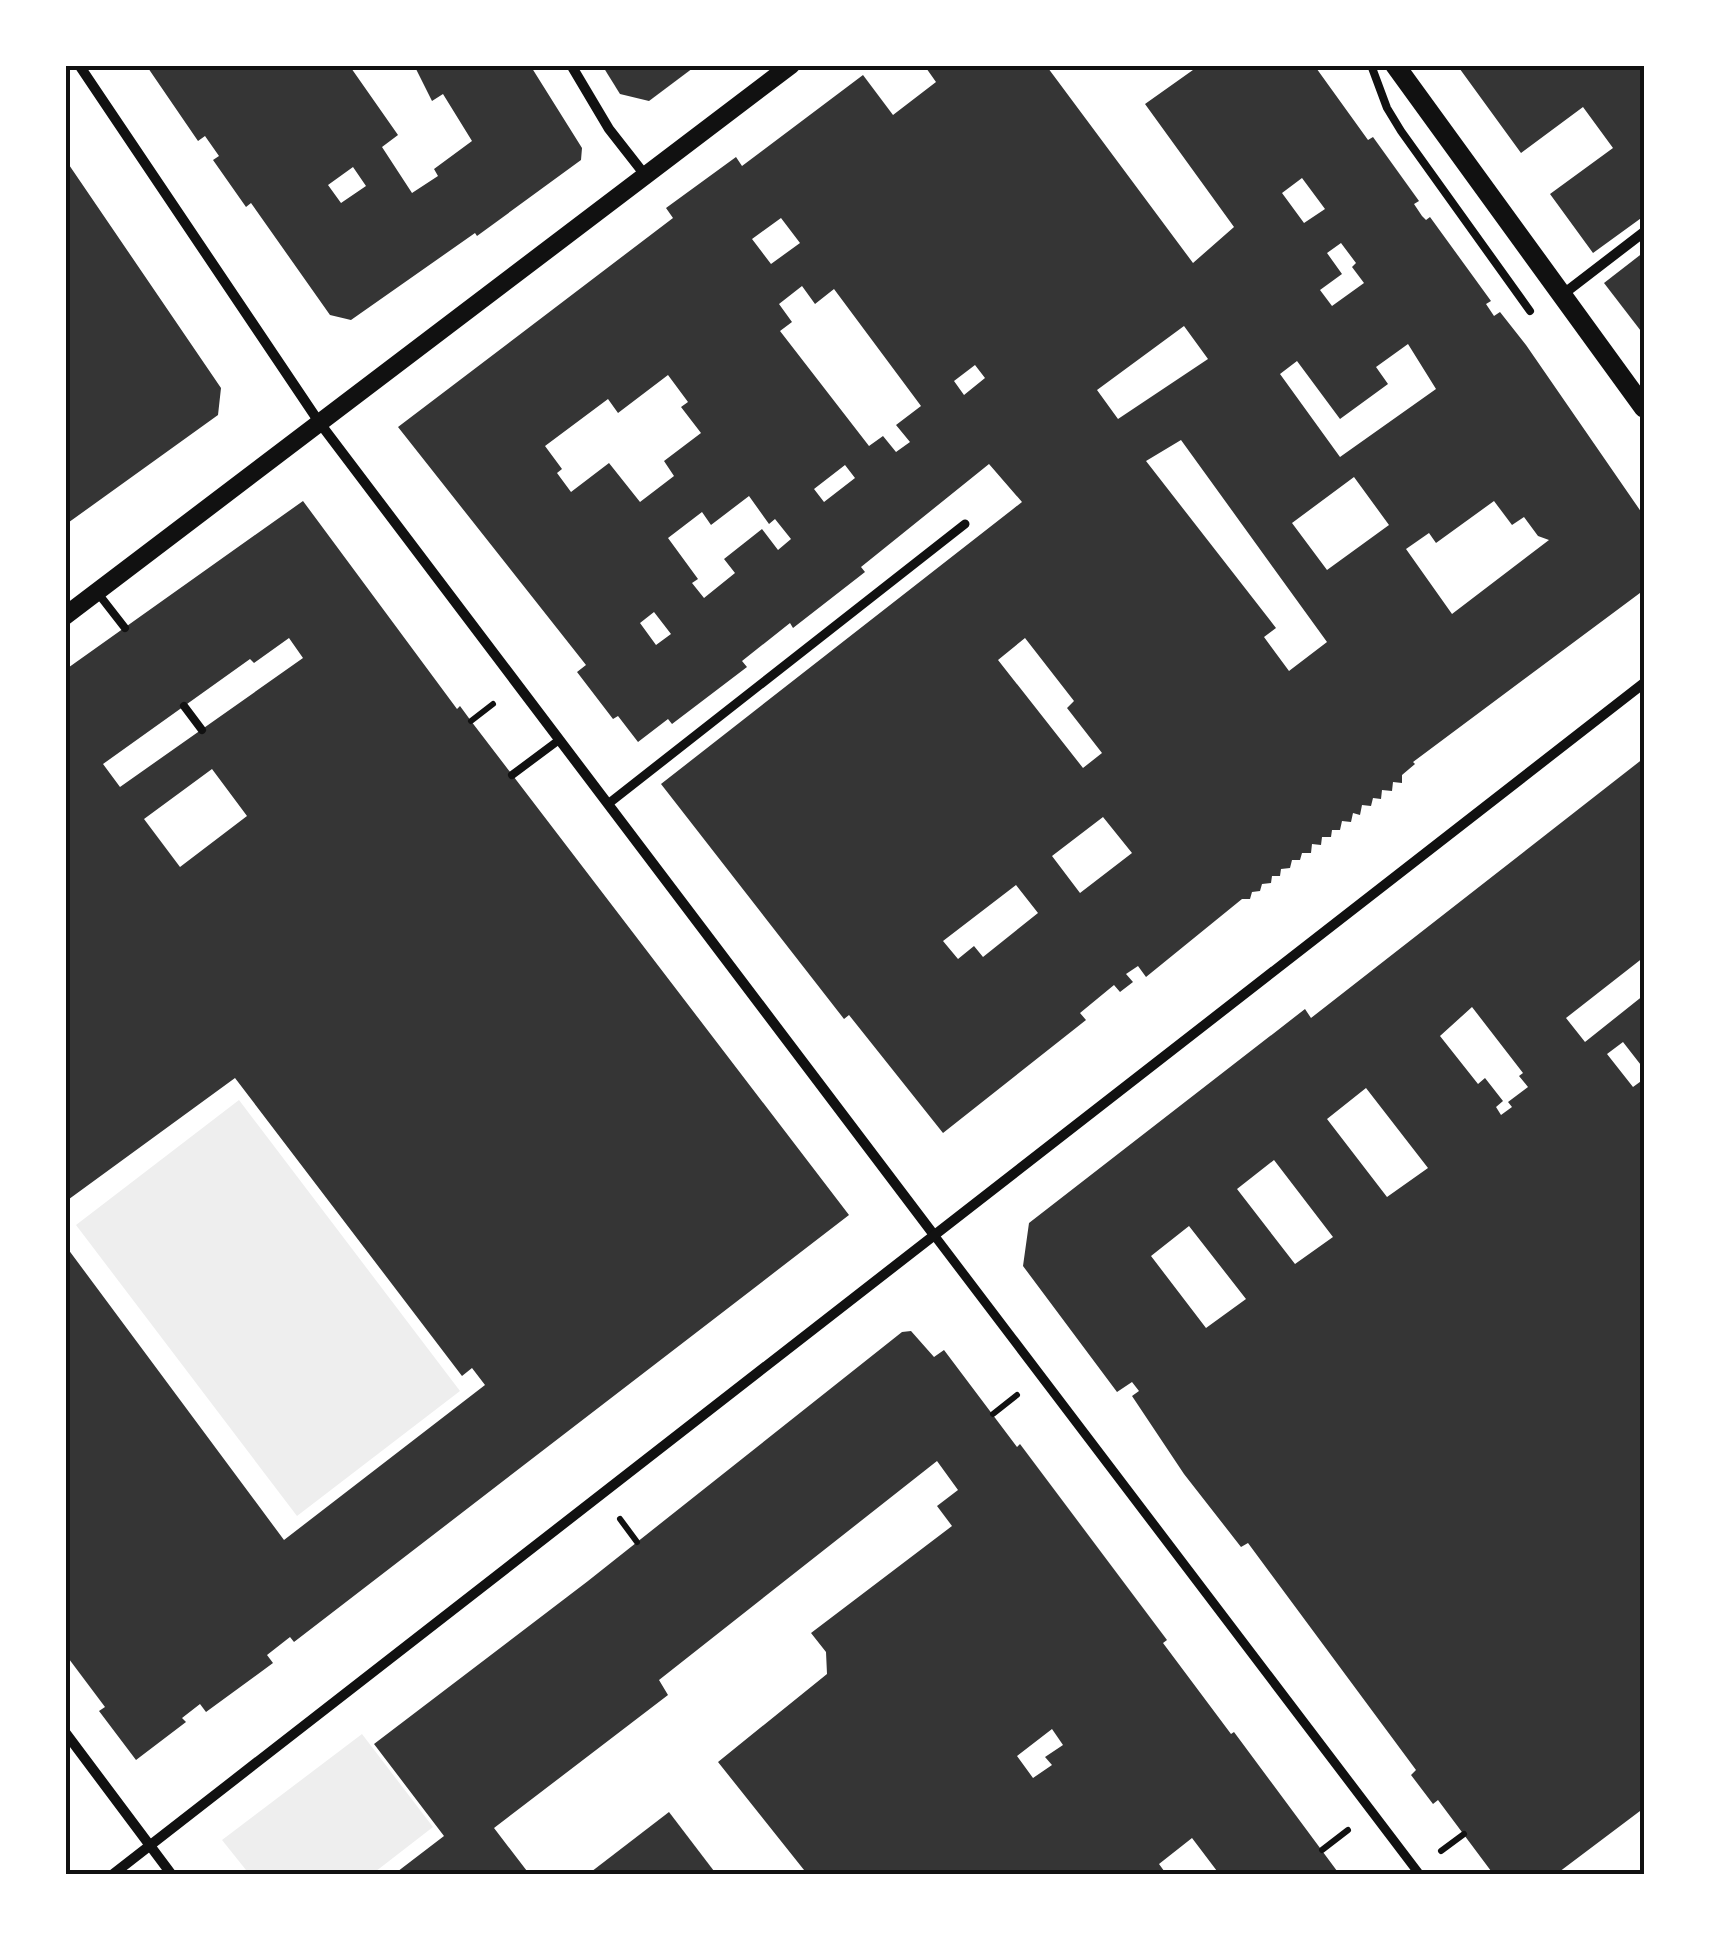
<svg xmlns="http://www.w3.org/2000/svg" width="1709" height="1940" font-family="'Fira Sans',sans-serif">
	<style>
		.green { fill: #eee }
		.building { fill: #353535; fill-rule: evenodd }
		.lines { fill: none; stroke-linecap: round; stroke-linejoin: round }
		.path { stroke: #111; stroke-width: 6 }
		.service { stroke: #111; stroke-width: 8 }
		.pedestrian { stroke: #111; stroke-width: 9 }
		.minor { stroke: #111; stroke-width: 10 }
		.tertiary { stroke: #111; stroke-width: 18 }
		.secondary { stroke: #111; stroke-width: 20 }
		.neatline { fill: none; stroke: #111; stroke-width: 4 }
	</style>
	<rect width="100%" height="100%" fill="#fff"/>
	<g class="green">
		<path d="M239,1100L460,1391L297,1516L76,1225Z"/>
		<path d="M362,1734L433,1827L371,1875H250L222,1840Z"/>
	</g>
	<g class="building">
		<path d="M146,65H349L398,135L382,147L412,193L438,176L434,169L472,141L443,94L432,101L414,65H530L582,148L581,160L477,236L475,233L351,320L330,315L251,203L246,207L213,160L219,156L205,136L198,141ZM353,167L366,186L341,203L328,185Z"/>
		<path d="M602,65H697L649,101L620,94Z"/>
		<path d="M924,65H1052L1048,68L1193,263L1234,227L1145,104L1200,65H1314L1368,140L1373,137L1419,201L1414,204L1422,216L1426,220L1430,217L1491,301L1486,304L1494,316L1500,312L1526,345L1644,516V590L1413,762L1415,764L1402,775V783L1393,782L1392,791L1382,790L1381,799L1373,798L1371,806L1362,805L1360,815L1353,813L1351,822L1342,821L1340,830H1332L1331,837H1322L1321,845L1312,844L1311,853H1302L1300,860H1292L1290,868L1281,869L1280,876H1272L1271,883L1262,884L1260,891L1252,892L1250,899H1242L1146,977L1138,966L1126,974L1133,982L1120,992L1114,985L1080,1013L1086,1020L943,1133L849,1015L844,1019L661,784L1022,502L989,464L861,567L865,572L793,628L790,623L742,661L747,667L672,724L668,719L638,742L618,716L613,719L577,672L586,665L398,427L673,218L666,208L736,157L742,166L863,75L893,115L936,82ZM1302,178L1325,209L1304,223L1282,193ZM781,218L800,243L771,264L752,239ZM1341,243L1356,263L1352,267L1364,283L1332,306L1320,290L1342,274L1327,253ZM802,286L815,304L834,289L921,406L896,425L910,442L896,452L883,436L869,446L780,331L792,322L779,304ZM1184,326L1208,359L1118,419L1097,390ZM1408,344L1436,389L1340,457L1280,374L1297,361L1340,419L1388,384L1376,367ZM975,365L985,378L964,395L954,381ZM668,375L688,402L681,407L701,433L664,461L674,476L640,502L609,463L571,492L557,473L562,469L545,446L608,399L618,413ZM1181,440L1327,642L1289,671L1264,637L1276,628L1146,461ZM845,465L855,478L824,502L814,489ZM1354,477L1389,525L1327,570L1292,523ZM749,496L769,524L775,519L791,539L778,550L762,529L724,559L735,573L704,598L692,583L698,579L668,538L702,512L711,525ZM1494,501L1512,525L1524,517L1538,536L1549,540L1452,614L1406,549L1429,533L1436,543ZM654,612L671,634L656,645L640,623ZM1025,638L1074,701L1067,708L1102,753L1083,768L998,660ZM1103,817L1132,853L1080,893L1052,856ZM1016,885L1038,913L983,957L974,946L958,959L943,941Z"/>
		<path d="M1457,65H1644V216L1593,253L1550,194L1613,148L1583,107L1521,153Z"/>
		<path d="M65,159L221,388L218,415L65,525V295L68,293L65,288Z"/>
		<path d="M1644,252V335L1604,283Z"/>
		<path d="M303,501L457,709L460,706L471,721L849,1215L294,1642L290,1637L267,1655L273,1663L206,1712L200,1704L182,1718L186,1722L136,1760L99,1711L105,1707L69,1659L65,1663V1245L284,1540L485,1385L472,1368L462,1376L235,1078L65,1202V670ZM289,638L303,658L120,787L103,764L250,659L254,663ZM212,769L247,816L180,867L144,819Z"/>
		<path d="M1644,758V957L1566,1018L1585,1042L1644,995V1069L1623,1042L1607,1054L1633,1087L1644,1079V1808L1555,1875H1494L1438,1800L1433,1804L1411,1775L1416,1770L1248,1543L1241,1547L1184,1474L1132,1396L1139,1391L1132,1382L1117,1392L1023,1266L1029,1223L1305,1009L1311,1018ZM1472,1007L1523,1073L1519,1076L1528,1087L1508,1102L1512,1107L1501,1115L1496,1107L1503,1101L1485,1078L1478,1084L1440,1036ZM1366,1088L1428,1168L1387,1197L1327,1119ZM1274,1160L1333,1237L1295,1264L1237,1189ZM1189,1226L1246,1299L1206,1328L1151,1256Z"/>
		<path d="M911,1331L934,1357L944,1350L1017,1447L1020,1444L1167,1640L1163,1643L1231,1734L1234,1732L1340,1875H1220L1192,1838L1159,1864L1167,1875H808L718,1762L827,1674L826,1652L811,1633L952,1526L937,1506L958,1490L937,1461L659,1680L668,1695L494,1828L530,1875H393L444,1836L374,1744L588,1581L902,1332ZM1052,1729L1063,1745L1045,1757L1052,1765L1033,1778L1017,1756Z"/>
		<path d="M669,1812L717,1875H587Z"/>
	</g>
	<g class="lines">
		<g class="path">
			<path d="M471,721L493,704"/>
			<path d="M993,1414L1017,1395"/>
			<path d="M620,1519L637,1542"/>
			<path d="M1322,1850L1348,1830"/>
			<path d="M1441,1851L1464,1834"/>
		</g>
		<g class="service">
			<path d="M1371,65L1387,108L1401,131L1530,311"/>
			<path d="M97,592L125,628"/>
			<path d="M184,706L202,730"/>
			<path d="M512,775L559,740"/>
		</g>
		<g class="pedestrian">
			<path d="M608,804L965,524"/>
			<path d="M934,1235L1420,1875"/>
		</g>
		<g class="minor">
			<path d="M79,65L319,422L934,1235"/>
			<path d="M571,65L609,129L645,175"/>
			<path d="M1562,295L1644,232"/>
			<path d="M65,1732L172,1875"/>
			<path d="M112,1875L1644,683"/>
		</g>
		<path class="tertiary" d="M65,616L791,65"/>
		<path class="secondary" d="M1395,65L1644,408"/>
	</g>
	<rect width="1709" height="1940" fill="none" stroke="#ffffff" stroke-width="135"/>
	<rect x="68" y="68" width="1574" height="1804" class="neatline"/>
</svg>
